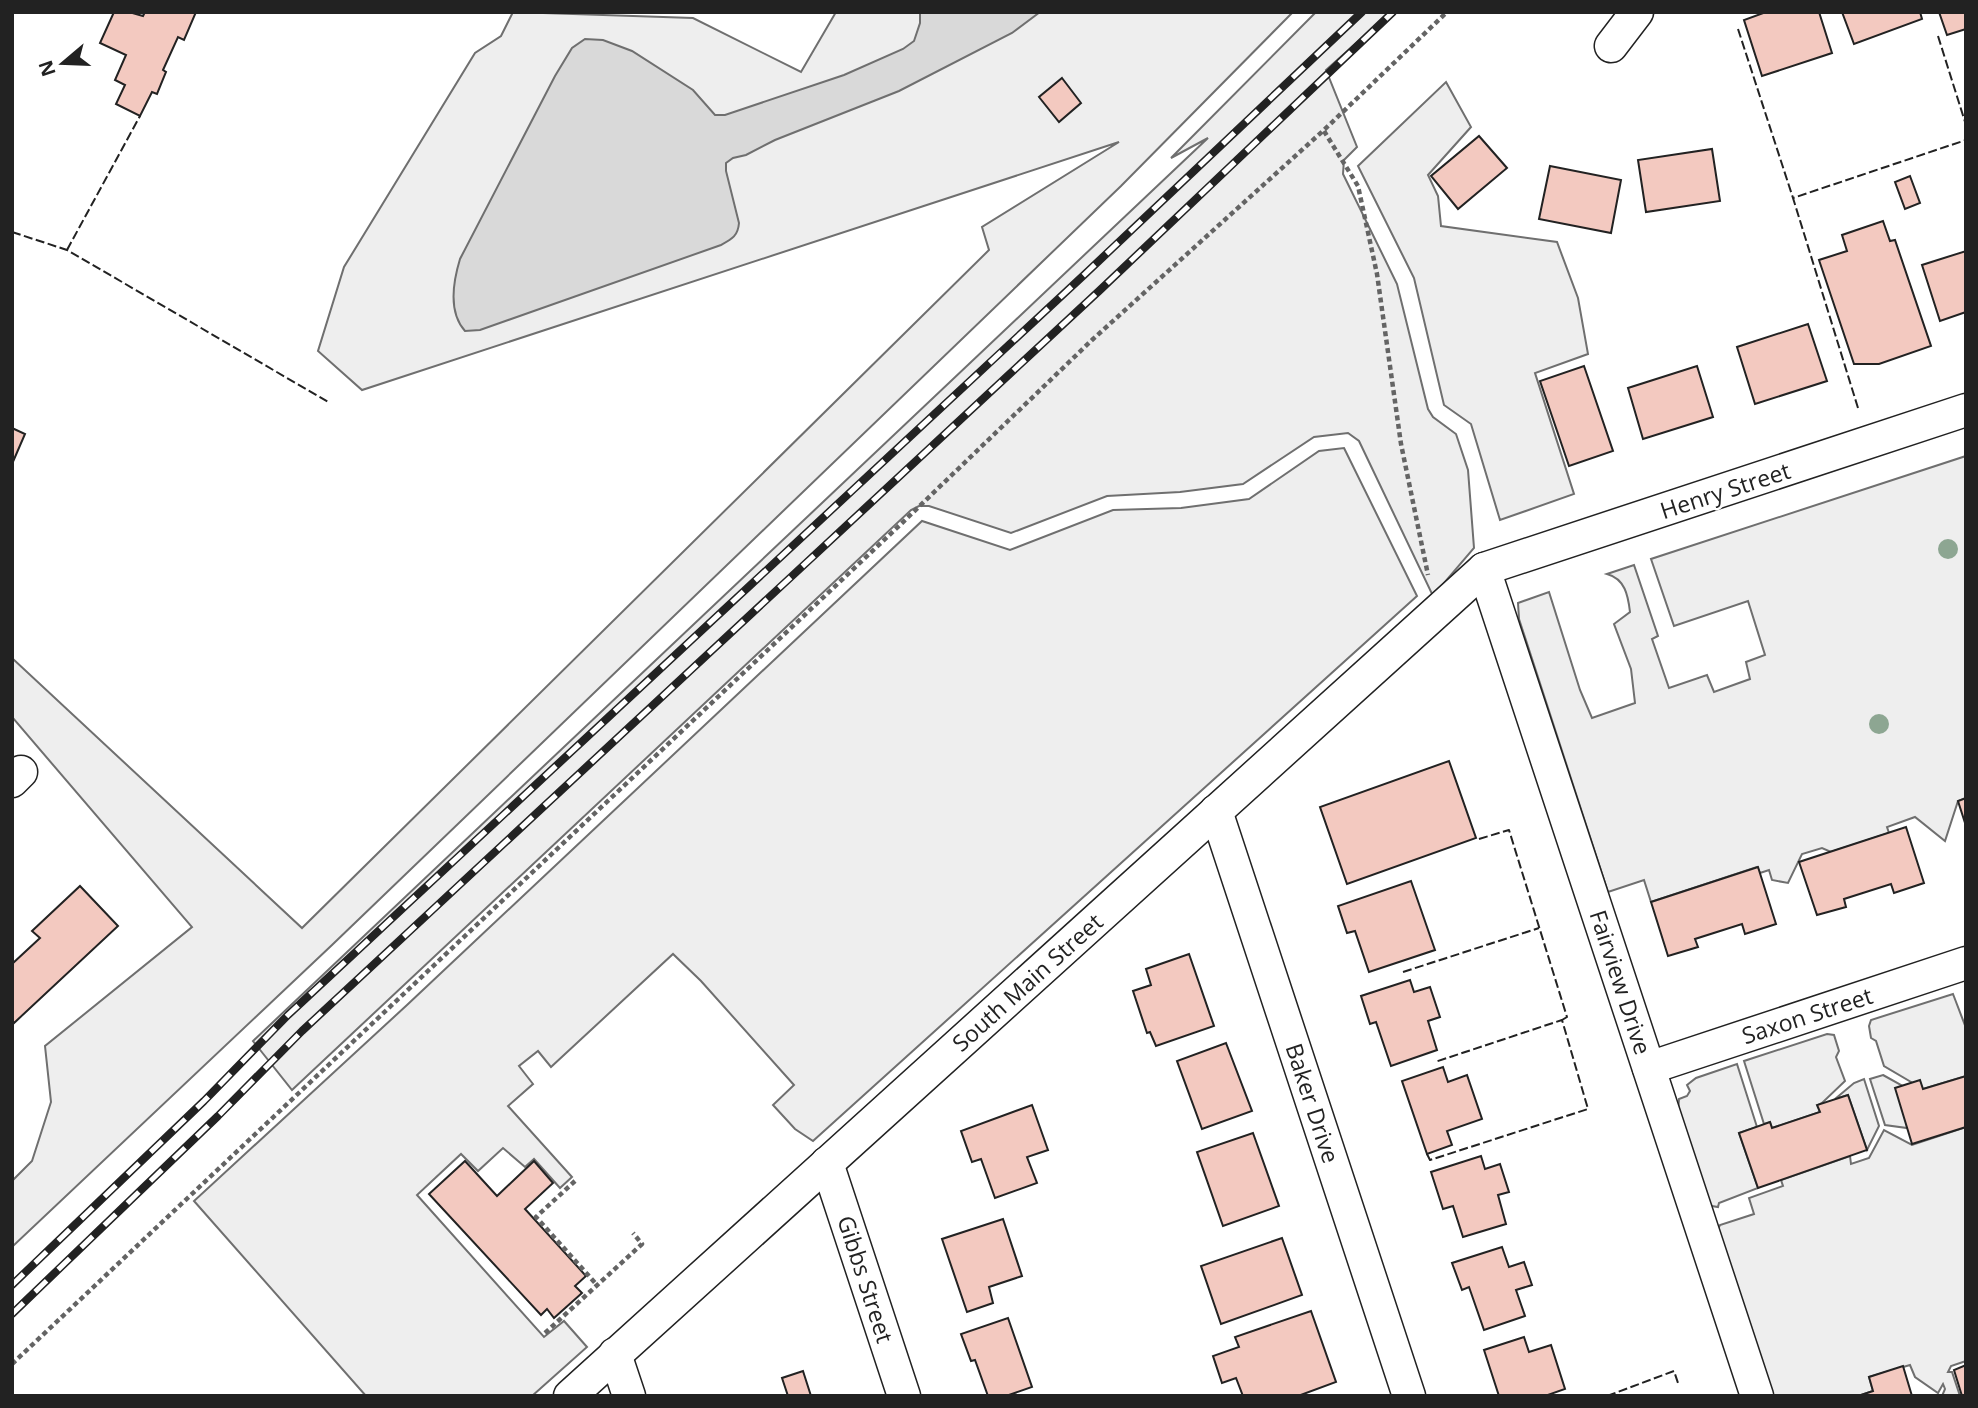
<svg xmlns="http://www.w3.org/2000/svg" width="1978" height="1408" font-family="'Open Sans',sans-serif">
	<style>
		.green { fill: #eee; stroke: #6f6f6f; stroke-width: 2 }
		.water { fill: #d9d9d9; stroke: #6f6f6f; stroke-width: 2 }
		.building { fill: #f3c9c0; stroke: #222; stroke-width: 2 }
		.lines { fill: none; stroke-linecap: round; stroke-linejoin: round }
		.street-casing { stroke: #222; stroke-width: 35 }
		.path { stroke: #646464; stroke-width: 4.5; stroke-dasharray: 5 3.5; stroke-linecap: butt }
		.street { stroke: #fff; stroke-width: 32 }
		.rail-casing { stroke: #222; stroke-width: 8 }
		.rail { stroke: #fff; stroke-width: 5; stroke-dasharray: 16; stroke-linecap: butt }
		.fence { stroke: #222; stroke-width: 2; stroke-dasharray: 9 3.5; stroke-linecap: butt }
		.tree { fill: #8da692 }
		.labels { text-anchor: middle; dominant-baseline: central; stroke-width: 5; stroke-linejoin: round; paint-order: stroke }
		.street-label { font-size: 23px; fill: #222; stroke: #fff }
	</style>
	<rect width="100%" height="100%" fill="#fff"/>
	<g class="green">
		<path d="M513,12L693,18L801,72L836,12H1293L1121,186L332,945L12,1247V1181L32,1161L51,1102L45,1046L192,927L12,717V658L302,928L989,250L982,227L1119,142L362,390L318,351L344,267L475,53L501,36Z"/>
		<path d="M1316,12H1391L1326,70L1357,147L1344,160L1343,174L1397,284L1428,409L1433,417L1456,434L1468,470L1474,548L1433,596L1359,441L1348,433L1314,437L1243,484L1180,492L1107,496L1011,533L929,506H919L911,510L292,1090L253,1041L1208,138L1171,158Z"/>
		<path d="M1446,82L1471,127L1428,175L1438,196L1441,226L1557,242L1578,298L1588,354L1535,373L1574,494L1500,520L1471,424L1444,405L1414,278L1358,166Z"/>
		<path d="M1344,448L1417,596L813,1141L795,1129L773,1105L794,1085L701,981L673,954L551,1067L538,1051L519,1066L533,1084L508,1106L572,1177L560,1188L534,1159L525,1167L503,1148L478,1171L461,1154L417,1195L544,1337L564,1321L587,1347L532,1396H366L194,1201L407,1005L922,521L1010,550L1113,510L1181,508L1249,499L1319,451Z"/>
		<path d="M1966,456V798L1958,801L1945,841L1915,817L1887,827L1889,833L1831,852L1822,848L1802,854L1788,883L1772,880L1769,870L1760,873L1757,867L1651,902L1644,880L1608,892L1519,619L1518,603L1549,592L1580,690L1592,718L1635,703L1631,669L1614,624L1630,612C1628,595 1625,579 1607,574L1634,565L1658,636L1652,639L1669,688L1707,675L1714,692L1750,679L1746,662L1765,655L1748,601L1674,626L1651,559Z"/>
		<path d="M1953,994L1966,1028V1076L1923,1089L1884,1066L1876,1041L1871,1038L1869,1026L1871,1020Z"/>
		<path d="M1827,1034L1834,1035L1839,1051L1836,1057L1845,1081L1822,1103L1818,1105L1820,1112L1772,1128L1770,1122L1764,1124L1744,1061Z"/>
		<path d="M1737,1064L1757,1127L1739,1133L1758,1188L1719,1203L1718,1207L1712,1206L1706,1198L1678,1112L1679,1099L1687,1096L1690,1091L1687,1085L1696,1078Z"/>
		<path d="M1883,1075L1903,1086L1907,1128L1885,1125L1870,1079Z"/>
		<path d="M1864,1079L1879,1126L1867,1150L1848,1095L1835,1099L1854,1083Z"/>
		<path d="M1966,1127V1361L1951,1366L1948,1372H1952L1960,1396H1942L1945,1389L1943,1384L1938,1393L1915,1377L1910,1365L1869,1377L1873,1391L1858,1396H1771L1718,1229L1720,1225L1754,1214L1749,1198L1783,1186L1781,1180L1850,1156L1851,1164L1869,1158L1884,1130L1912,1145Z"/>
	</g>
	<path class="water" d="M920,12H1040L1012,33L899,91L775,140L746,155L733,158L726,163V171L739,223C738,236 732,239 721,245L480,330L465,331C448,312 453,282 460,259L555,76L572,48L585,39L603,40L632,51L693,90L715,115H725L844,75L903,49L914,41L920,23Z"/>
	<g class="building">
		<path d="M114,12H129L143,16L145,12H196L184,40L178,37L163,70L166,72L157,94L152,92L140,116L116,104L125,85L115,80L126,55L100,43Z"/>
		<path d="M1766,12H1819L1832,53L1762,76L1744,20Z"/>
		<path d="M1842,12H1920L1922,19L1854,44Z"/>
		<path d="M1939,12H1966V29L1947,35Z"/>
		<path d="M1062,78L1081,103L1059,122L1039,97Z"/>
		<path d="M1479,136L1507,168L1458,209L1431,176Z"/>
		<path d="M1712,149L1720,201L1646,212L1638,160Z"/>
		<path d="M1550,166L1621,180L1611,233L1539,219Z"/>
		<path d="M1910,176L1920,203L1905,209L1895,182Z"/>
		<path d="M1883,221L1890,241L1895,240L1931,346L1879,364H1854L1819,260L1847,251L1842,235Z"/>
		<path d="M1966,251V312L1940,321L1922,265Z"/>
		<path d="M1808,324L1827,381L1755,404L1737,347Z"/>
		<path d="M1584,366L1613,451L1569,466L1540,381Z"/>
		<path d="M1697,366L1713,417L1643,439L1628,388Z"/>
		<path d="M12,428L25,434L12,464Z"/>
		<path d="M1449,761L1476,838L1347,884L1320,807Z"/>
		<path d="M1966,798V826L1958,801Z"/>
		<path d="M1906,827L1924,883L1894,893L1891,884L1844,899L1846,907L1817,915L1799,862Z"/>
		<path d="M1758,867L1776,924L1745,934L1742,924L1695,939L1698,947L1668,956L1651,902Z"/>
		<path d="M1411,881L1435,950L1369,972L1355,931L1347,933L1338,906Z"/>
		<path d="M80,886L118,926L14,1023L12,1021V964L40,938L32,931Z"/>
		<path d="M1189,954L1214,1026L1156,1046L1150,1032L1147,1033L1133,991L1151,985L1146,969Z"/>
		<path d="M1410,980L1414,992L1430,987L1440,1017L1428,1021L1437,1050L1391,1066L1376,1022L1370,1024L1361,996Z"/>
		<path d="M1226,1043L1252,1111L1202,1129L1177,1061Z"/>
		<path d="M1443,1067L1448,1082L1467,1075L1482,1119L1447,1131L1452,1145L1427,1154L1402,1081Z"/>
		<path d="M1966,1076V1127L1912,1144L1895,1088L1920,1080L1923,1089Z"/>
		<path d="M1848,1095L1867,1150L1758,1188L1739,1133L1770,1122L1772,1128L1820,1112L1817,1105Z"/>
		<path d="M1032,1105L1048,1150L1027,1157L1037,1183L995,1198L981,1159L972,1162L961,1131Z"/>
		<path d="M1253,1133L1279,1206L1223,1226L1197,1152Z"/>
		<path d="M1481,1156L1485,1169L1500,1164L1509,1192L1498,1195L1506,1224L1463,1237L1453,1206L1443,1209L1431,1172Z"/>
		<path d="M465,1161L497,1196L534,1161L553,1183L525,1209L586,1276L575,1286L582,1293L554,1318L547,1309L541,1315L429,1194Z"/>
		<path d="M1003,1219L1022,1276L989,1287L993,1303L967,1312L942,1239Z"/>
		<path d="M1282,1238L1302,1295L1221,1324L1201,1266Z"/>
		<path d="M1502,1247L1509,1267L1524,1262L1532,1285L1516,1290L1525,1316L1484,1330L1469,1287L1462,1290L1452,1263Z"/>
		<path d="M1311,1311L1336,1382L1298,1396H1243L1236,1378L1222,1383L1213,1356L1239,1347L1235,1337Z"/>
		<path d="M1008,1318L1032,1387L1006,1396H988L975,1360L971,1361L961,1334Z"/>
		<path d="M1524,1337L1529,1352L1551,1345L1565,1389L1545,1396H1499L1484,1350Z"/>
		<path d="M1966,1365V1396H1962L1954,1370Z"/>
		<path d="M1903,1366L1912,1396H1858L1873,1391L1869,1377Z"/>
		<path d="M803,1371L811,1396H788L782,1378Z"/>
	</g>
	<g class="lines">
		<defs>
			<g id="street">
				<path d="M1611,46L1637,12"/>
				<path d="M1484,569L1757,1396"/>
				<path d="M12,781L21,772"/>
				<path d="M1216,811L1409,1396"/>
				<path d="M1649,1068L1966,963"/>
				<path d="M827,1163L904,1396"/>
				<path d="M615,1354L629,1396"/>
				<path d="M570,1396L1484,569L1966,410"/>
			</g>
		</defs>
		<use href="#street" class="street-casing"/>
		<g class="path">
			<path d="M1324,131L1358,186L1377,274L1401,444L1428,575"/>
			<path d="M575,1181L536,1217L597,1285"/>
			<path d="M545,1333L642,1244L633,1233"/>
			<path d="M12,1364L902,523L1092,340L1324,130L1447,12"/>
		</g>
		<use href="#street" class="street"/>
		<defs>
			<g id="rail">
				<path d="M12,1285L204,1101L288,1015L1084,275L1362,12"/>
				<path d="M12,1314L218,1116L302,1031L1099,291L1393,12"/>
			</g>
		</defs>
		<use href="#rail" class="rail-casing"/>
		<use href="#rail" class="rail"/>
		<g class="fence">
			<path d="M1738,29L1793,198"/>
			<path d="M1938,36L1966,125"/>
			<path d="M12,232L67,250L330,403"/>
			<path d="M67,250L140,116"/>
			<path d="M1858,408L1793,198L1966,140"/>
			<path d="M1479,839L1509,830L1567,1017L1562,1020"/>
			<path d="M1403,972L1539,928"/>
			<path d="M1427,1154L1430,1160L1588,1109L1562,1020L1435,1062"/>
			<path d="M1607,1396L1674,1371L1679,1386"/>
		</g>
	</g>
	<g class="tree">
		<circle cx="1948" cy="549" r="10"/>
		<circle cx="1879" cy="724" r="10"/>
	</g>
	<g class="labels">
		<g class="street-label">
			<text transform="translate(1725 490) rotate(-18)">Henry Street</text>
			<text transform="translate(1027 982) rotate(-42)">South Main Street</text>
			<text transform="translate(1621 982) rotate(72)">Fairview Drive</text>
			<text transform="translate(1807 1015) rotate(-18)">Saxon Street</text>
			<text transform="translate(1313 1103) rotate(72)">Baker Drive</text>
			<text transform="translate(866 1279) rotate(72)">Gibbs Street</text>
		</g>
	</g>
	<rect width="1978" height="1408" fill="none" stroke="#222222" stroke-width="28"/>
	<g transform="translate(63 63) rotate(251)" stroke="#ffffff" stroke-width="5" paint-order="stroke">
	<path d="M0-5L12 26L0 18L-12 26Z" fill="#222222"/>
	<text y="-10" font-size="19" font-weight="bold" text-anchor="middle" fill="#222222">N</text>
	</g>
</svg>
